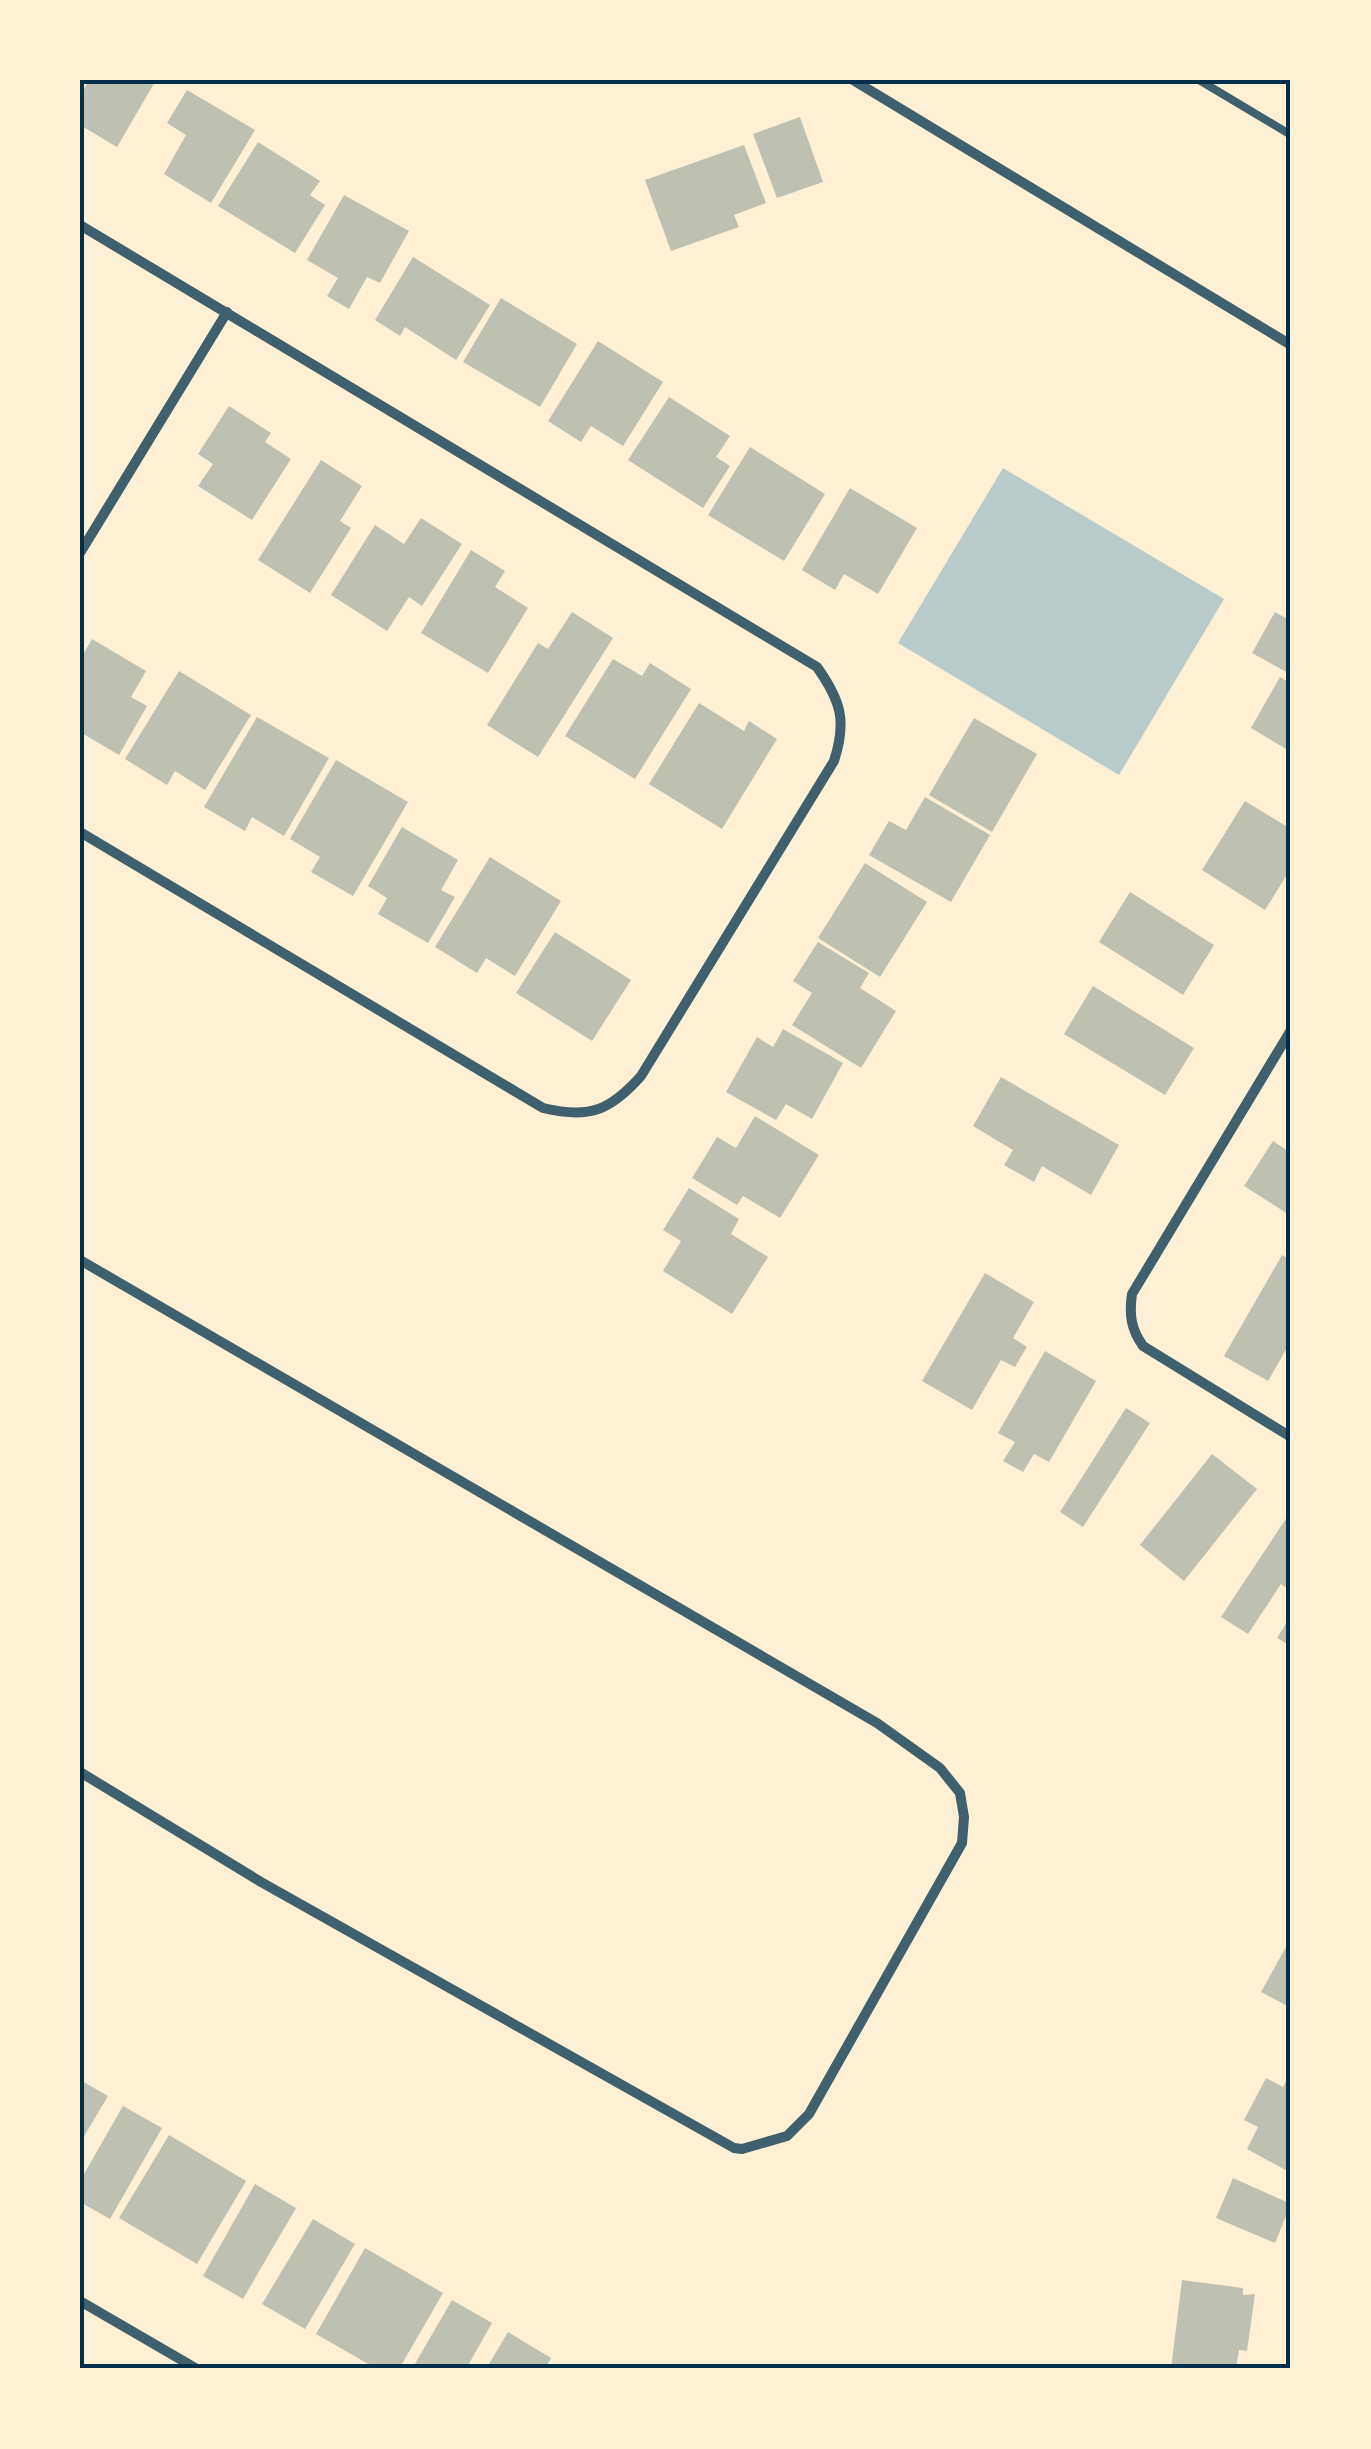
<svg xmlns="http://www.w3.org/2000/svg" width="1371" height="2449" font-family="'Playfair Display',serif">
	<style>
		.green { fill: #b9caca }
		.building { fill: #bec0b2 }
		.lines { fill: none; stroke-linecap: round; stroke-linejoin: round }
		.service { stroke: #3f606c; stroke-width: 8 }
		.minor { stroke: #3f606c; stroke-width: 10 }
		.neatline { fill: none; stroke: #003049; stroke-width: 4 }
	</style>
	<rect width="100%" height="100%" fill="#fdf0d5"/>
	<path class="green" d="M1003,468L1224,599L1119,775L898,643Z"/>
	<g class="building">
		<path d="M89,80H156L117,147L80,125V96Z"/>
		<path d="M187,90L255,130L211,203L164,174L186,135L167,123Z"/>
		<path d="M800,117L823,182L777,198L753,134Z"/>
		<path d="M258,142L320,181L310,195L325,205L295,253L218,206Z"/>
		<path d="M744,145L766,203L734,215L739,227L671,251L645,180Z"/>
		<path d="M344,195L409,231L380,283L367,277L349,309L327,296L338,278L307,260Z"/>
		<path d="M413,257L490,305L456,360L405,327L400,336L375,320Z"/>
		<path d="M501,298L577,344L540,407L463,362Z"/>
		<path d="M598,341L663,382L623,446L591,426L581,442L548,421Z"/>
		<path d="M669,397L730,436L716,457L730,466L703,508L628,460Z"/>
		<path d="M229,406L271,433L265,442L291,459L252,520L198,486L213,464L198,454Z"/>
		<path d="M750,447L825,494L784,561L708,515Z"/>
		<path d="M321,460L362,486L340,521L351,528L310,593L258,560Z"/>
		<path d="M850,488L917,528L878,594L844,574L835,590L802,570Z"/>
		<path d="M421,518L462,544L422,606L409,597L387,631L331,595L375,525L404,544Z"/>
		<path d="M471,550L505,571L495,587L528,608L488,673L421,633Z"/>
		<path d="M572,612L613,638L538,757L487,725L538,643L548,649Z"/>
		<path d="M1275,612L1291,621L1290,674L1252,653Z"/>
		<path d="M92,639L146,671L131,697L147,706L119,755L80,732V660Z"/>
		<path d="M613,659L642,676L650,663L691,689L635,779L565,736Z"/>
		<path d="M179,671L251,715L205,790L175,771L167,785L125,759Z"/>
		<path d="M1280,677L1291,684V752L1251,728Z"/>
		<path d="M699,703L744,731L749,721L777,739L722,829L649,784Z"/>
		<path d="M257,717L329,758L284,836L252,817L245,831L204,807Z"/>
		<path d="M974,718L1037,754L992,832L929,795Z"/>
		<path d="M336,760L408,802L353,896L311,872L320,857L290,839Z"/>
		<path d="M925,797L990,835L951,902L869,855L889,821L906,830Z"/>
		<path d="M1245,801L1291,829V868L1265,910L1202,870Z"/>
		<path d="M402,827L458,860L441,890L455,897L428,943L378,914L387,898L368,886Z"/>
		<path d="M490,857L561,901L515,976L486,958L477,973L435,947Z"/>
		<path d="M865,863L927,902L880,977L818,938Z"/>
		<path d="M1130,892L1214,945L1183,995L1099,942Z"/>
		<path d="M555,932L631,980L592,1041L516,993Z"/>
		<path d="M818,942L869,973L860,988L896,1011L861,1068L792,1025L812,993L793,981Z"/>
		<path d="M1093,986L1194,1048L1165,1095L1064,1034Z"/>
		<path d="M783,1029L843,1063L812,1119L786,1104L776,1120L726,1092L757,1037L773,1047Z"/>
		<path d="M1001,1077L1119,1145L1091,1195L1042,1166L1034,1182L1004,1165L1013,1150L973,1126Z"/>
		<path d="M755,1116L819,1155L780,1218L743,1196L737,1205L692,1178L717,1137L736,1148Z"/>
		<path d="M1273,1141L1291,1153V1216L1244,1186Z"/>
		<path d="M689,1188L739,1219L731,1234L768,1257L732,1314L663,1271L681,1241L663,1230Z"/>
		<path d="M1282,1255L1291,1260V1341L1268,1381L1224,1356Z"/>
		<path d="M985,1273L1034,1302L1013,1338L1027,1347L1015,1367L1001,1360L972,1410L922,1381Z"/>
		<path d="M1045,1351L1096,1381L1049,1462L1034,1454L1023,1472L1003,1461L1015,1442L998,1433Z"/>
		<path d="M1126,1408L1150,1423L1083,1527L1060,1512Z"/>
		<path d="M1212,1454L1257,1489L1184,1581L1140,1545Z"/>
		<path d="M1291,1511V1584L1288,1589L1281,1584L1248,1634L1221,1617Z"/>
		<path d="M1291,1615V1646L1277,1638Z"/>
		<path d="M1291,1938V2008L1261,1992Z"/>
		<path d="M1291,2071V2173L1247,2149L1258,2127L1244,2120L1266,2078L1283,2087Z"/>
		<path d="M80,2080L108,2096L80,2143Z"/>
		<path d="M123,2106L162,2128L110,2219L80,2202V2181Z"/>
		<path d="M169,2135L246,2181L197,2264L119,2218Z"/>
		<path d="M1233,2178L1291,2204L1275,2243L1216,2218Z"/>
		<path d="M255,2184L296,2208L243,2299L203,2276Z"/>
		<path d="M313,2219L355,2244L305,2329L262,2304Z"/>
		<path d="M365,2248L443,2293L399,2369H377L316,2334Z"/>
		<path d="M1182,2280L1243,2288V2295L1255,2294L1247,2351L1239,2350L1236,2369H1171Z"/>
		<path d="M452,2300L492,2323L466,2369H412Z"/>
		<path d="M508,2332L551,2358L545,2369H486Z"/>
	</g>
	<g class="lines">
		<path class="service" d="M1199,80L1291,135"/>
		<g class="minor">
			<path d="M853,80L1291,345"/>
			<path d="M80,225L817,667C841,701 847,721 834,761L641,1076C610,1111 589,1119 543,1108L80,832"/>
			<path d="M80,553L227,312"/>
			<path d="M1291,1030L1132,1294C1129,1315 1131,1329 1143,1346L1291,1437"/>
			<path d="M80,1260L877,1723L940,1768L960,1793L964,1817L962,1843L809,2114L787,2136L742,2149L734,2148L261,1882L80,1772"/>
			<path d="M80,2301L197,2369"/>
		</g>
	</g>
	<rect width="1371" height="2449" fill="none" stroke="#fdf0d5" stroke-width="165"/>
	<rect x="82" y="82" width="1206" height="2284" class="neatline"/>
</svg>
